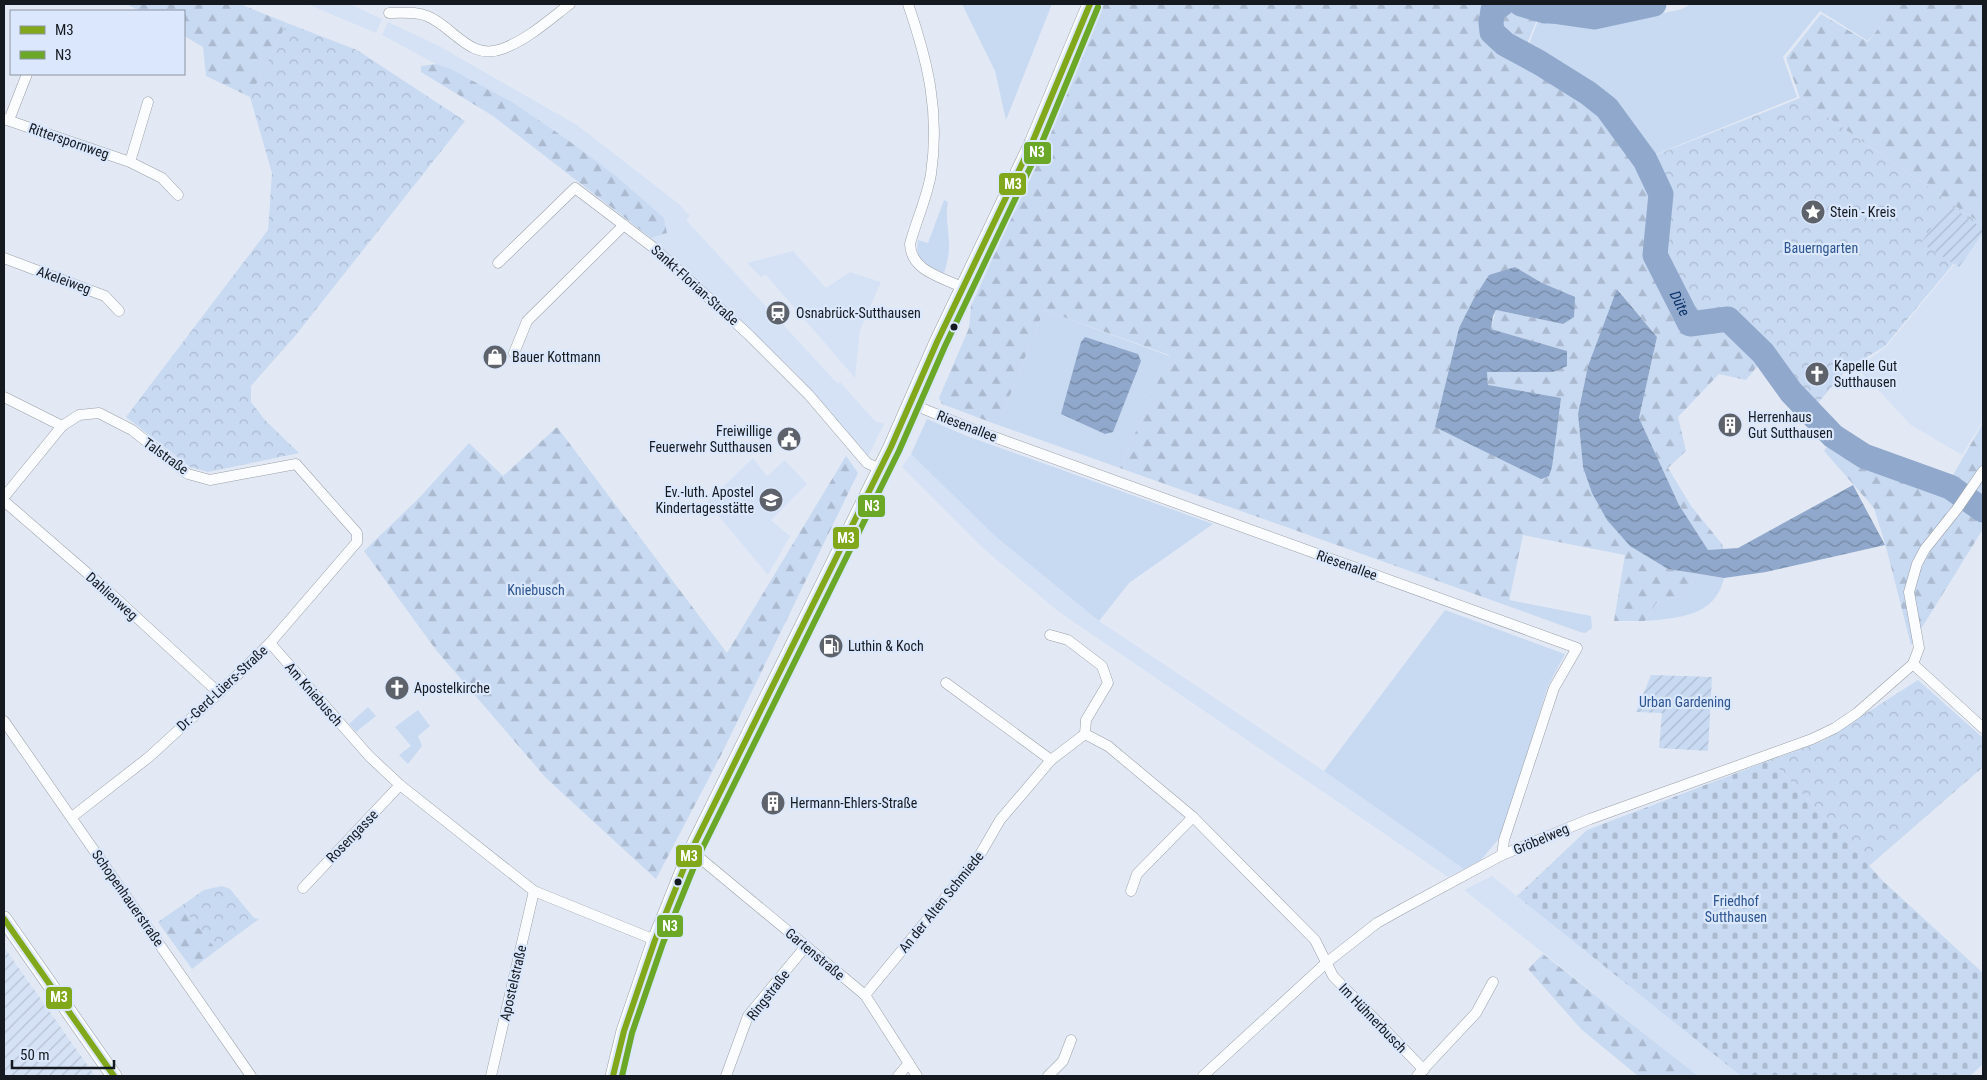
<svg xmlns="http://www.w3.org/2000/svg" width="1987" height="1080" font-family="'Roboto Condensed',sans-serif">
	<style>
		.built { fill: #d5e2f6 }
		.industrial { fill: url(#industrial-furrows) }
		.grass { fill: #c8d9f2 }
		.forest { fill: url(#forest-firs); fill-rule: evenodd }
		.cemetery { fill: url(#cemetery-stones) }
		.park { fill: url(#park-crowns) }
		.garden { fill: url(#garden-furrows) }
		.water { fill: url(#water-waves) }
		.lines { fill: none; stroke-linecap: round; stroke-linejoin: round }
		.river { stroke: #90a8cb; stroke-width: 25 }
		.street-casing { stroke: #999fa8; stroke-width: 11 }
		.secondary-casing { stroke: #999fa8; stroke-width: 16 }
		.street { stroke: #fbfcfd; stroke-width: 10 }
		.secondary { stroke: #fbfcfd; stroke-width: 15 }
		.bus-1-casing { stroke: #dae7fc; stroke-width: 10 }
		.bus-2-casing { stroke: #dae7fc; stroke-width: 10 }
		.bus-1 { stroke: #81a81a; stroke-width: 6 }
		.bus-2 { stroke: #6ba827; stroke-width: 6 }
		.bus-dot { fill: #151a21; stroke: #dae7fc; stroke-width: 2 }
		.labels { text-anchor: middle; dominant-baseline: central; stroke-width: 4.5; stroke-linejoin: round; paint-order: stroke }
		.street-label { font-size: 14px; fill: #151a21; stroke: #dae7fc }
		.poi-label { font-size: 14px; fill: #151a21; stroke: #dae7fc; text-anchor: start }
		.park-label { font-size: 14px; fill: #2d5591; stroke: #dae7fc }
		.water-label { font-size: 15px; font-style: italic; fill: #0d356d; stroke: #dae7fc }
		.line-badge { stroke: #dae7fc; stroke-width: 2 }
		.badge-label { font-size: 14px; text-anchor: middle; font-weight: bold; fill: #fff }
	</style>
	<defs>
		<pattern id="industrial-furrows" width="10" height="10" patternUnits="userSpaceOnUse" patternTransform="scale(1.25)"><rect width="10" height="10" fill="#d5e2f6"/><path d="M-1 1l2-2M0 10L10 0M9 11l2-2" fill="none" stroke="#b6c1d3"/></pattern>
		<pattern id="forest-firs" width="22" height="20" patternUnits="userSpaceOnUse" patternTransform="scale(1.25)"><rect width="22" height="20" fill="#c8d9f2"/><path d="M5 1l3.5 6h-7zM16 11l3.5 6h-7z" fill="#abbacf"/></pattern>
		<pattern id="cemetery-stones" width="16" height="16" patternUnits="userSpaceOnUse" patternTransform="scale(1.25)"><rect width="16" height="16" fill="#c8d9f2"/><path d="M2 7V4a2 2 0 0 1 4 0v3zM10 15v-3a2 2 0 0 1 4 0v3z" fill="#abbacf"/></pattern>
		<pattern id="park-crowns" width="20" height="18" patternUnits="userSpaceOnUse" patternTransform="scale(1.25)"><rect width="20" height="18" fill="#c8d9f2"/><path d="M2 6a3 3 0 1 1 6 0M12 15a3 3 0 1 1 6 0" fill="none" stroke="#abbacf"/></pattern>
		<pattern id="garden-furrows" width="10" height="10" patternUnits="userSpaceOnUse" patternTransform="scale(1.25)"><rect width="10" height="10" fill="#c8d9f2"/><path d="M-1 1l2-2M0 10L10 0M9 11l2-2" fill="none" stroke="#abbacf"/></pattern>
		<pattern id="water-waves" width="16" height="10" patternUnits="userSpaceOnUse" patternTransform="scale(1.25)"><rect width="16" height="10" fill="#90a8cb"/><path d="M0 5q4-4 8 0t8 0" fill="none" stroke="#7488a4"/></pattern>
	</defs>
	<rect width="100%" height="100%" fill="#e2e9f4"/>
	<g class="built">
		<path d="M307,4H350L382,19L376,33Z"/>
		<path d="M388,22L439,46L577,125L679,204L690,216L686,220L838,384L840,382L875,421L884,424L868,456L794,371L651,238L667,233L664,218L616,176L565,138L512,102L449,68L436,64L382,35Z"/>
		<path d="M1983,230V421L1962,455L1911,425L1866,377L1856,369L1886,347Z"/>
		<path d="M793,251L826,288L850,272L881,282L860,330L855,378L766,275L761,277L747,263Z"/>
		<path d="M911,454L996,537L1099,621L1324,771L1464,869L1448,877L1059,612L985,550L902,467Z"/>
		<path d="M753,458L767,476L785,460L807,484L771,520L790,536L768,575L707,502Z"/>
		<path d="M1492,876L1741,1076H1698L1464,890Z"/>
	</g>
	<path class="industrial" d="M4,947L95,1076H4Z"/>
	<g class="grass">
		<path d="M962,4H1052L1006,120L995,71Z"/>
		<path d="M1691,4H1898L1868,41L1820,11L1783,57L1797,97L1652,156L1613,99L1529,44L1538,21L1596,28L1682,9Z"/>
		<path d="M944,200L948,202C945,218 949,230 949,246C949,255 947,264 944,273C926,265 914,263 918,240L928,243Z"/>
		<path d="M1044,310L1169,356L1120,468L998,425Z"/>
		<path d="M927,419L967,436L1213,524L1129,583L1099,621L996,537L911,454Z"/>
		<path d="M1697,574L1724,578C1715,617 1678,618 1645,621L1656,603L1681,596Z"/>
		<path d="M1509,600L1591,616L1592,628L1585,633L1580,632L1508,606Z"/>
		<path d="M1445,610L1565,654L1548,686L1501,836L1481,860L1464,869L1324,771Z"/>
		<path d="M368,707L376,716L356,732L349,724Z"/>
		<path d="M418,710L430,726L418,736L422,746L408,764L399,755L411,746L395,727Z"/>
	</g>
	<g class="forest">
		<path d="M126,4H240L287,23L250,97L206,76L203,47L184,36V11H140Z"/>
		<path d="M1101,4H1543L1527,44L1589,96L1638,160L1657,194L1652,255L1688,327L1729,323L1764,358L1746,380L1719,374L1678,417L1686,451L1668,468L1691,506L1722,544L1724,550H1708L1679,505L1639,418L1657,337L1618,289L1588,366L1578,414L1583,467L1668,569L1697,574L1681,596L1656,603L1645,621H1614L1625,555L1523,535L1508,606L1120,468L1169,355L1044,310L998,425L942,404L939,398L969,328L971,306L1016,206ZM1515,267L1542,283L1563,324L1496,310L1491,329L1567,351L1553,372H1487L1488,385L1435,427L1459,328L1474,298L1489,276Z"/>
		<path d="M1897,4H1983V225L1800,98L1786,58L1821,14L1868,42Z"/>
		<path d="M436,64L449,68L512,102L565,138L616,176L664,218L667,233L651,238L493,116L421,72V66Z"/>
		<path d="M1983,423V529L1911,645L1886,547L1874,508L1824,451L1836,434L1949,482Z"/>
		<path d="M557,427L727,653L846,456L858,473L721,755L656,879L546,778L436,650L364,551L419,498L469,443L503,476Z"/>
		<path d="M181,906L217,950L192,969L158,922Z"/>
		<path d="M1543,954L1698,1076H1638L1581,1029L1528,969Z"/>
	</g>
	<path class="cemetery" d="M1771,760L1884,882L1983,973V1064L1970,1076H1741L1517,896L1587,830Z"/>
	<g class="park">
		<path d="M287,23L357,50L465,121L295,336L251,386V402L265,420L299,453L208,472L190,467L126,417L268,230L272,173L250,97Z"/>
		<path d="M1800,98L1983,225V228L1885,346L1846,370L1812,410L1793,391L1765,351L1729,316L1692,320L1659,255L1664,193L1648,158Z"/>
		<path d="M1918,680L1983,738V767L1869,866L1771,760L1823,741Z"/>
		<path d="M222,886L230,889L254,918L259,919L217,950L181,906L204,890Z"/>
	</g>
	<g class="garden">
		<path d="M1948,204L1983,229V233L1959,267L1921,243Z"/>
		<path d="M1651,675L1712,677L1708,751L1659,748L1662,713L1636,712Z"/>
	</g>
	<g class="water">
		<path d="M1515,267L1542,283L1575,297L1574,317L1563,324L1496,310L1493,316L1491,329L1567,351V366L1553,372H1487L1488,385L1561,398L1552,467L1549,476L1541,479L1435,427L1459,328L1474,298L1489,275Z"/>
		<path d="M1617,289L1657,337L1639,418L1679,505L1708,550L1738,548L1853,485L1885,545L1766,572L1724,578L1668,569L1630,546L1607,520L1592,493L1583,467L1578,414L1588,366Z"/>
		<path d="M1085,337L1138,354L1141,361L1113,432L1105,434L1061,414L1081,342Z"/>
	</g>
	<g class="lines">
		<g class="river">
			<path id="s1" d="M1502,4L1493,10L1491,22L1492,32L1505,44L1540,63L1588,93L1607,108L1645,160L1661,194L1655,255L1690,324L1728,319L1763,353L1791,392L1833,436L1864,456L1950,487L1983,510"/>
			<path d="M1521,4L1545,11H1552L1558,4"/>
			<path d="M1552,11L1594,17L1654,4"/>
		</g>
		<defs>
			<g id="street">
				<path d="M908,4C928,62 940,112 931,174C927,198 916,221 910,244C911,271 941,277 962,287"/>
				<path d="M389,13C402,13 415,11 427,16C453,26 469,61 502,49C527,40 549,20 570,4"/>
				<path d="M4,119L130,162L162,178L178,195"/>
				<path d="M9,120L27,74"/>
				<path d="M130,162L148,102"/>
				<path d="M4,258L105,296L119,311"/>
				<path d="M498,263L575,188L654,248L749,335L809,395L867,463L880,469"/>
				<path d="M514,353L527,321L624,225"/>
				<path d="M4,397L62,426"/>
				<path d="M912,404L972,429L1577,648L1554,688L1504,840L1502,855"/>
				<path d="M4,497L62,426L79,415L99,413L132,430L188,474L210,480L296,464L357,533V542L270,643L219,693L149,757L72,817"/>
				<path d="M4,501L109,592L219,693"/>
				<path d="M1050,635L1068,640L1102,666L1108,683L1086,720L1085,734"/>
				<path d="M270,643L369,756L400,785L534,891L655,940"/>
				<path d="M1913,664L1983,728"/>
				<path d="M946,683L1051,760"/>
				<path d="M4,721L251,1076"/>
				<path d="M690,853L701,859L865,995L917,1076"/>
				<path d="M303,888L400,785"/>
				<path d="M1131,891L1137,874L1193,817"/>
				<path d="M865,995L978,858L1000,820L1051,760L1085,734L1108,746L1193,817L1315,940L1333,976L1424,1070"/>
				<path d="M491,1076L534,891"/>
				<path d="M726,1076L748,1016L806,946"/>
				<path d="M898,1076L909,1063"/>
				<path d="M1048,1076L1063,1061L1071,1040"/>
				<path d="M1203,1076L1326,963L1377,923L1402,909L1502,855L1590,819L1812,739L1835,728L1857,713L1913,664L1919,648L1909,592L1917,564L1925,549L1957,509L1983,471"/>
				<path d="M1417,1076L1476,1013L1493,982"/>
			</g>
			<g id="secondary">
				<path d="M4,919L114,1076"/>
				<path d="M613,1076L624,1031L655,940L690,853L891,447L937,342L1032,143L1090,4"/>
			</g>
		</defs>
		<use href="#street" class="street-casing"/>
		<use href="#secondary" class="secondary-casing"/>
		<use href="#street" class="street"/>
		<use href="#secondary" class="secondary"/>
		<defs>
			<g id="bus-1">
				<path d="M4,919L114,1076"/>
				<path d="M613,1076L624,1031L655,940L690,853L891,447L937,342L1032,143L1090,4"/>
			</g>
			<path id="bus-2" d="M622,1076L632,1033L663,943L698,857L899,451L945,346L1040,147L1098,7"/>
		</defs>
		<use href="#bus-1" class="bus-1-casing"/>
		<use href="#bus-2" class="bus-2-casing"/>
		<use href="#bus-1" class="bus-1"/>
		<use href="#bus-2" class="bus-2"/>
	</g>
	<defs>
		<symbol id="sight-disc" viewBox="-11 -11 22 22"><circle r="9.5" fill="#5d626b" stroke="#dae7fc"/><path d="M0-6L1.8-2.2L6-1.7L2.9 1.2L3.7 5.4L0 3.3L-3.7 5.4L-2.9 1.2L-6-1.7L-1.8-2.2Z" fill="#fff"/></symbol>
		<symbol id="station-disc" viewBox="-11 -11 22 22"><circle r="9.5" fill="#5d626b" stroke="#dae7fc"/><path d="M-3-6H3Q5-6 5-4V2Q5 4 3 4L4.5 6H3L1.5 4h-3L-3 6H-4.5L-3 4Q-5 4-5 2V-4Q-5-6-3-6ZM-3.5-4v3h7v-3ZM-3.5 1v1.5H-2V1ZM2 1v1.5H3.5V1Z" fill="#fff"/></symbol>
		<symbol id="shop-disc" viewBox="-11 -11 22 22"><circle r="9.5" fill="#5d626b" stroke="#dae7fc"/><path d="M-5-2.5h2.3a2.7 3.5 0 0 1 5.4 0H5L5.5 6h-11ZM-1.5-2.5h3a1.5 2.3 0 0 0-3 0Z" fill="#fff"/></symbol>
		<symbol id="church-disc" viewBox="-11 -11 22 22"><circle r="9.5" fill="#5d626b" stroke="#dae7fc"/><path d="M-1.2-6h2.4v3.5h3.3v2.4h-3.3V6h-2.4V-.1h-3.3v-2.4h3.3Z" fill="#fff"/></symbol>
		<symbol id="building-disc" viewBox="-11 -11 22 22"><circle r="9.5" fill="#5d626b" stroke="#dae7fc"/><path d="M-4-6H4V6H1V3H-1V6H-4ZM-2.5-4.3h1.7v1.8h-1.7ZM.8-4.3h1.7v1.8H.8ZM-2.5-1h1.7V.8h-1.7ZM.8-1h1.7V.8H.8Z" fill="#fff"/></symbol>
		<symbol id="civic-disc" viewBox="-11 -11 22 22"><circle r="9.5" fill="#5d626b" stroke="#dae7fc"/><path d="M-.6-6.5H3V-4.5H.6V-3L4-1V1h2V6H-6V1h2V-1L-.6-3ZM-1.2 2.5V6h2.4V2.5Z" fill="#fff"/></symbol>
		<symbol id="school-disc" viewBox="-11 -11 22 22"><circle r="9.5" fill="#5d626b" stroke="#dae7fc"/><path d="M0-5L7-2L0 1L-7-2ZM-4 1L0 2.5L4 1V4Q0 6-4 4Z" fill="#fff"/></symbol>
		<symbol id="fuel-disc" viewBox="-11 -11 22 22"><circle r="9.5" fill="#5d626b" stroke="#dae7fc"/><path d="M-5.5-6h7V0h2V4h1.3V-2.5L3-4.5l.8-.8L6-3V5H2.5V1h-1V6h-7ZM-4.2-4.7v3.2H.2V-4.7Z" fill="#fff"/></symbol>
	</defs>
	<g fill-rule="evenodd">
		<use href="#sight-disc" x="1799" y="198" width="28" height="28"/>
		<use href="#station-disc" x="764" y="299" width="28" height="28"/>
		<use href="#shop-disc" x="481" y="343" width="28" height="28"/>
		<use href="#church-disc" x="1803" y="360" width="28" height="28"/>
		<use href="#building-disc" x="1716" y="411" width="28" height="28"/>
		<use href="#civic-disc" x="775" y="425" width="28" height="28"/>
		<use href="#school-disc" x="757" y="486" width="28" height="28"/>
		<use href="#fuel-disc" x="817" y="632" width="28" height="28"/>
		<use href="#church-disc" x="383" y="674" width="28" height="28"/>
		<use href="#building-disc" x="759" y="789" width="28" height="28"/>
	</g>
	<g class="bus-dot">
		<circle cx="954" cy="327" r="4.5"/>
		<circle cx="678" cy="882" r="4.5"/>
	</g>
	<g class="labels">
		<g class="street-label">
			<text transform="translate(69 141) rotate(19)">Ritterspornweg</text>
			<text transform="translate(64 280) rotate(20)">Akeleiweg</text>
			<text transform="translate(695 285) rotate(42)">Sankt-Florian-Straße</text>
			<text transform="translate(967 426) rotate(21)">Riesenallee</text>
			<text transform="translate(166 456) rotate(36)">Talstraße</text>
			<text transform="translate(1347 565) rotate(20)">Riesenallee</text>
			<text transform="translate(112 596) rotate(42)">Dahlienweg</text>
			<text transform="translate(222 688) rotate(-43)">Dr.-Gerd-Lüers-Straße</text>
			<text transform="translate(314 694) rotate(49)">Am Kniebusch</text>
			<text transform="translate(352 836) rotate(-46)">Rosengasse</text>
			<text transform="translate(1541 839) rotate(-23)">Gröbelweg</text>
			<text transform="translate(128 898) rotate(55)">Schopenhauerstraße</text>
			<text transform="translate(941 902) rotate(-51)">An der Alten Schmiede</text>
			<text transform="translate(815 954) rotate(40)">Gartenstraße</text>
			<text transform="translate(513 983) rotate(-77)">Apostelstraße</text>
			<text transform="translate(768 995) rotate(-52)">Ringstraße</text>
			<text transform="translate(1373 1018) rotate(46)">Im Hühnerbusch</text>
		</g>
		<g class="poi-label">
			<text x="1830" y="212">Stein - Kreis</text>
			<text x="796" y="313">Osnabrück-Sutthausen</text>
			<text x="512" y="357">Bauer Kottmann</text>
			<text x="1834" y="366">Kapelle Gut<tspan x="1834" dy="16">Sutthausen</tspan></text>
			<text x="1748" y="417">Herrenhaus<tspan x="1748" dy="16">Gut Sutthausen</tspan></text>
			<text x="772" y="431" text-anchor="end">Freiwillige<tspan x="772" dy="16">Feuerwehr Sutthausen</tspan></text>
			<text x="754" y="492" text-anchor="end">Ev.-luth. Apostel<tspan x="754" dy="16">Kindertagesstätte</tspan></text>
			<text x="848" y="646">Luthin &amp; Koch</text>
			<text x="414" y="688">Apostelkirche</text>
			<text x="790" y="803">Hermann-Ehlers-Straße</text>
		</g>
		<g class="park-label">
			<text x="1821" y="248">Bauerngarten</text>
			<text x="536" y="590">Kniebusch</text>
			<text x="1685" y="702">Urban Gardening</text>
			<text x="1736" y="901">Friedhof<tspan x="1736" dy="16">Sutthausen</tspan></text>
		</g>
		<g class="water-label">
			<text stroke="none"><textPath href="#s1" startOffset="389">Düte</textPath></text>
		</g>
	</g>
	<g class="line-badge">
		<rect x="1023" y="141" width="29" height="24" rx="5" fill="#6ba827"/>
		<rect x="998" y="172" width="29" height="24" rx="5" fill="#81a81a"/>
		<rect x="857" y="494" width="29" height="24" rx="5" fill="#6ba827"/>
		<rect x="832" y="526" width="28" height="24" rx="5" fill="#81a81a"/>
		<rect x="675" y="844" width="28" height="24" rx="5" fill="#81a81a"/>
		<rect x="656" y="914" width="28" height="24" rx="5" fill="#6ba827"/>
		<rect x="45" y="986" width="28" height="24" rx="5" fill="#81a81a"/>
	</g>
	<g class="badge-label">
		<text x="1037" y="157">N3</text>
		<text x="1013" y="189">M3</text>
		<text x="872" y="511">N3</text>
		<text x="846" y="543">M3</text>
		<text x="689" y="861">M3</text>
		<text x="670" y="931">N3</text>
		<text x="59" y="1002">M3</text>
	</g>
	<rect width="1987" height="1080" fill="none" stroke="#151a21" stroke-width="10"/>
	<rect x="10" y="10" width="175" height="65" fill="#dae7fc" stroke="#8b95a4"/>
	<rect x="20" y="26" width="25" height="8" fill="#81a81a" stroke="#8b95a4"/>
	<text x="55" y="35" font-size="15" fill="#151a21">M3</text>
	<rect x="20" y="51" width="25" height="8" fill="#6ba827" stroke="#8b95a4"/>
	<text x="55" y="60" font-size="15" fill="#151a21">N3</text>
	<path d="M12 1060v8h102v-8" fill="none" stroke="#151a21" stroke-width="2.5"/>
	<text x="20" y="1060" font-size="15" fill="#151a21" stroke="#dae7fc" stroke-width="4" paint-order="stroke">50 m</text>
</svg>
